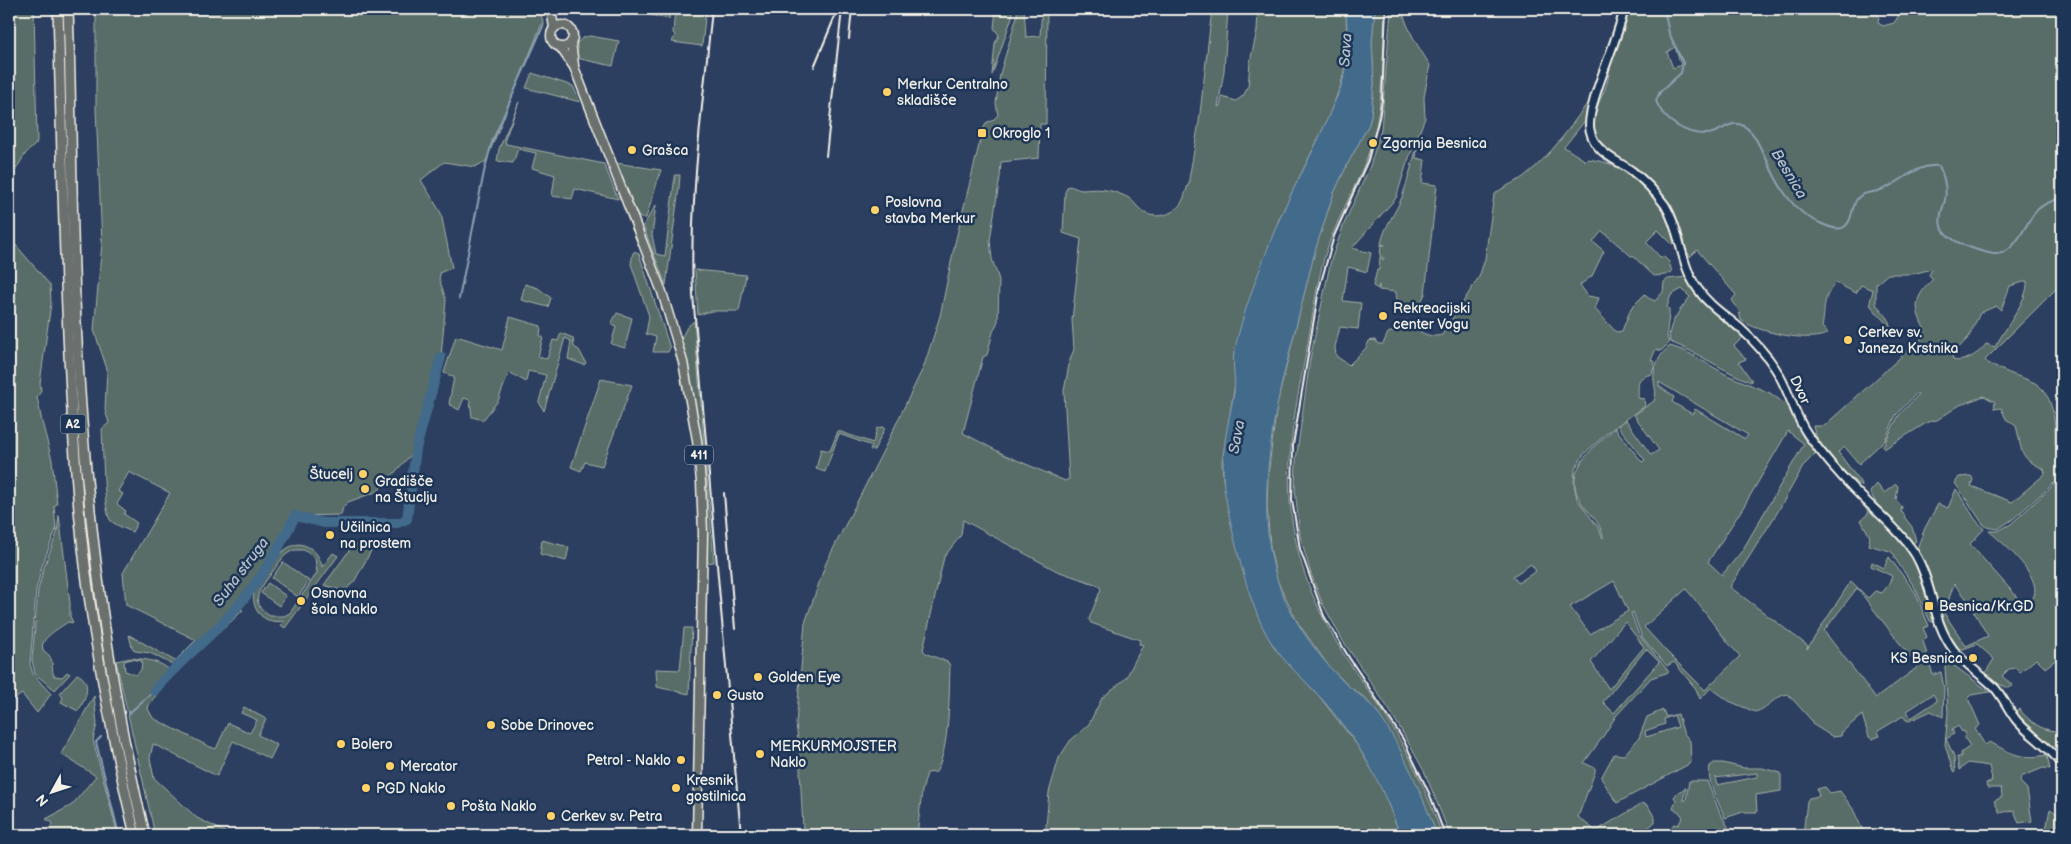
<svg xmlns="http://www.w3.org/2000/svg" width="2071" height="844" font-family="'Balsamiq Sans',sans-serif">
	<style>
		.green { fill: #586d68; stroke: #a6afa8; fill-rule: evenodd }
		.water { fill: #436a8b; stroke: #8aa0b0 }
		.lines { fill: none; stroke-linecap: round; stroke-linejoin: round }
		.stream { stroke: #8aa0b0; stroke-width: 2 }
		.river { stroke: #436a8b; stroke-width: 10 }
		.secondary-casing { stroke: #f4f1e8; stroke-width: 11 }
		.primary-casing { stroke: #f4f1e8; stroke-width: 11 }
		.highway-casing { stroke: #f4f1e8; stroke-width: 12 }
		.secondary { stroke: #1d3557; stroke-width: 7 }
		.primary { stroke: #6b706d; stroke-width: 8 }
		.highway { stroke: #6b706d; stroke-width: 9 }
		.rail { stroke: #f4f1e8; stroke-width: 2 }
		.poi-dot { fill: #ffd166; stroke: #1d3557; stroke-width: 2 }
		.labels { text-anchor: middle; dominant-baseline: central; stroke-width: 5; stroke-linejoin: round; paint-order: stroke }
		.shield { fill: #1d3557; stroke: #b4b9bc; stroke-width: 1 }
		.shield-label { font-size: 12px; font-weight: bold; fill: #f4f1e8 }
		.poi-label { font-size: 14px; fill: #f4f1e8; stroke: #1d3557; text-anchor: start }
		.street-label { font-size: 14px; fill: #f4f1e8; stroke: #1d3557 }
		.water-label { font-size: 15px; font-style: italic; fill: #b6c2c7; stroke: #1d3557 }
	</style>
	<rect width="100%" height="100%" fill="#2c3f60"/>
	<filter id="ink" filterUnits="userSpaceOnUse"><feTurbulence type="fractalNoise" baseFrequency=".02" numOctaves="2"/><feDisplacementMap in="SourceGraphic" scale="10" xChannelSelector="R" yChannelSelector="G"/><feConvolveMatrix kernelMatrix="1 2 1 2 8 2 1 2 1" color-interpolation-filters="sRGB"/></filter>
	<g filter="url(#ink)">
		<g class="green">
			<path d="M9,9H34L37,140L36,144L26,153L9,180Z"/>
			<path d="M96,9H539L543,21L486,161L475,167L444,162L421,180L441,213L452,268L441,272L439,278L446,300L441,357L422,422L416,449L378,491L348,502L343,507L341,515L295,516L276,555L237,607L243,610L219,633L216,631L223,623L222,622L175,666L150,653L135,651L132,647L129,635L175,661L196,640L126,605L123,573L170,493L129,472L118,491L123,494L117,504L126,511L124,514L137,523L132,532C126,529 117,526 111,521C103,513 103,444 102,429L109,423L105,410L107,369L94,330L102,243L96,109Z"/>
			<path d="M624,9H670L669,19L664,18Z"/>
			<path d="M675,9H706L702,46L672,42L675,35L673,33Z"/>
			<path d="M996,9H1012L1013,14L992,75L995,43L999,35L994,28Z"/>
			<path d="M1017,9H1024L1026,37L1040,36L1042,9H1047L1046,124H1040L1039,158L1001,162L1000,177L990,240L992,259L999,280L998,321L993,332L987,355L983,357L963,433L1005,455L1065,481L1069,479L1064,391L1070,360L1074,349L1072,320L1081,239L1063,233L1065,192L1068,186C1073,186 1077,190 1082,190C1097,189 1105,188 1120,194C1134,199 1132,202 1141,210C1150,219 1168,217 1177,208C1185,201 1185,190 1190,181L1189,179L1199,122L1212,9H1228L1224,71L1218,107L1220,106L1222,97L1236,101L1243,96L1248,87L1250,62L1257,31L1258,9H1346L1347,56L1341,85L1325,125L1279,219L1240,333L1234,355L1235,384L1222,461L1223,479L1237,546L1251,597L1263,627L1275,649L1319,696L1357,745L1382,787L1400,835H1051L1046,827L1049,792L1059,758L1070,741L1089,724L1102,698L1126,678L1143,645L1139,644L1140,640L1091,623L1089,619L1101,589L1098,585L1057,571L963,520L961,535L944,557L923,650L927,654L948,662L950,666C949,693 950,749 936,772L927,773L922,791L917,835H809L803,830L799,748L796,724L805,623L826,563L885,447L924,366L940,316L955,243L983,129L987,122L992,121L998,115L996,103L1000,74L1017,16Z"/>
			<path d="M1375,9H1385C1383,52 1384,98 1373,140C1362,177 1341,210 1328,246C1316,281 1313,317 1306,353C1294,414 1282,475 1295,537C1305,589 1330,636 1361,680C1370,693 1380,706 1388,720C1411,756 1428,795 1442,835H1437L1411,774L1377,712L1364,697L1351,688L1330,668L1298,623L1277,580L1270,547L1267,506L1268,475L1277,404L1315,250L1333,195L1347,165L1369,124L1371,115L1374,84L1372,41Z"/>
			<path d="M1391,9H1402C1407,30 1419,48 1430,65L1424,97L1425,118L1407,163L1396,198L1352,248L1371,253L1367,272L1348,267L1343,301L1361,303L1358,329L1340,327L1335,347L1336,356L1349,365L1366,348L1369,341L1375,340L1378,344H1383L1388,333L1402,328L1404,321L1407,320C1415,330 1428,339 1442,335L1479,277L1485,259L1494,195C1504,185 1517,183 1527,174C1550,156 1569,129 1586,105L1589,108L1588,117L1564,147L1586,161L1589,159C1599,161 1610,163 1619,167C1650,180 1667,212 1677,242L1672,244L1658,230L1646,242L1660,257H1664L1669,262L1672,272L1666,275L1654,276L1633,256H1631L1602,231L1593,242L1604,251L1592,276L1580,285L1588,296L1599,298L1595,309L1616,332L1622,331L1631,308L1645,294L1648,298L1655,301L1663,292L1664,282L1668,279L1687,277C1698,305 1723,317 1744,336L1734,346L1746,359L1739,362L1752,381L1751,382C1723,371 1699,353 1670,342C1666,326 1680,310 1690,297L1682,289L1671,295L1667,307L1669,309C1670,321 1664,332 1669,343L1661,351L1656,349L1651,360L1655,362L1652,374C1635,378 1639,382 1638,398L1644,399L1645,406L1608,432L1584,454L1575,469L1574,483L1577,499L1598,527L1603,538C1603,529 1595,518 1588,511C1556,476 1589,451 1615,428L1642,462L1645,460L1618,426L1626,420L1651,455L1659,450L1634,415L1654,401C1657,394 1655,389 1654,381C1652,368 1660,354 1670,346L1685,351L1727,375L1770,393L1784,403L1789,404L1814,447L1813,450L1816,453L1804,465L1777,513L1730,587L1808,646L1807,649L1851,581L1868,598L1875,591L1882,593L1889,584L1892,576L1871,566L1872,562L1884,568L1889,557L1915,592L1929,626L1923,628L1927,637L1923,641L1933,675L1941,672L1944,688L1943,717L1931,711L1909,721L1906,720L1903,716L1878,731L1880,736L1872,739L1869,737L1862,715L1842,732L1841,736L1833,737L1812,724V721L1788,694C1774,696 1768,709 1755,712L1729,701L1711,688L1700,699L1696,689L1674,662L1667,666L1642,637L1633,612L1631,613L1639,635L1669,672L1651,678L1616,716L1604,735L1584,763L1595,768V772L1578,817L1596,831L1643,803L1648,806L1655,818V822L1648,828L1633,835H1450L1425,773L1408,742L1392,714L1343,641L1322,603L1311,574L1300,536L1295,489L1296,460L1310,359L1331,260L1344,224L1370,166L1381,130ZM1659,382L1748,435L1745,439L1695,409L1692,414L1672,402L1674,397L1659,386ZM1788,431L1804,444L1742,551L1722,575L1708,562L1744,506ZM1531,564L1536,571L1518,583L1513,576ZM1614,581L1628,611L1590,634L1570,607ZM1857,588L1918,667L1876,698L1824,631ZM1686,589C1705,611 1720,635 1740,656L1705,690L1664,649L1644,627ZM1625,622L1644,647L1609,689L1591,662ZM1646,649L1659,662L1614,713L1603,702ZM1933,694L1937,701L1911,718L1907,711Z"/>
			<path d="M1628,9H1873L1879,17L1878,23L1883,26L1894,23L1899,15L1896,9H1960L1966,13L1969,9H2062V288L2060,286L2055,290L1985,360C1991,367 2001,369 2009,373C2017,376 2027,379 2035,383C2054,394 2056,425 2055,444L2056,445L2062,439V655L2045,668L2036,659L2020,672L2016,668L2009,669L2002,676L2013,686L2008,688L1997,683H1994L1984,675L1994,659L1977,644L1960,650L1942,624L1931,580L1916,551L1925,528L1938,504L1948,508L1956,489L1975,519L1984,529L1970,544L2025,606C2057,586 2002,543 1989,531H1998L2011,524L2054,485V483L2013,519L1998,529L1987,527L1983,524L1955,483L1959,477L1971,476L1973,479L1971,486L2012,502L2045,474L2044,469C2017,457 2023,451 2016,426L2006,419L2001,408L1994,409L1995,402L1984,396L1960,405L1937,420L1928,422L1884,449L1883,446L1899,415L1918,395L1917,393L1896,415L1885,440L1859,464L1845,447L1838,452L1863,486C1848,480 1814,441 1813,426H1824L1923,337L1925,330C1913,307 1914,298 1933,279L1929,275L1932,269L1912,274H1888L1876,284V304L1888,318L1891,329L1871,306L1870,302L1873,290L1861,285L1856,293L1836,283C1821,298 1826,309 1822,327L1828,333C1812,344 1756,332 1741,320L1739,311L1732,300L1736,295L1697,250L1690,257C1681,241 1680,220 1668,205C1648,181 1591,156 1593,122C1594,108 1602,98 1606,86C1609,78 1609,68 1612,60C1617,43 1624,26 1628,9ZM1675,47L1681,65L1673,68L1667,52ZM2027,281C2029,299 2004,330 1995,347L1986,344C1980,353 1963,364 1953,360L1952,355L1969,337L1980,313L1996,306L2001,310L2010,286ZM1954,584L1966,598L1988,636L1966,646L1944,613Z"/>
			<path d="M590,36L619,41L613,66L576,58C574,46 577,38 590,36Z"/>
			<path d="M532,73L573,86L580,102L526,88Z"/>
			<path d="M519,102L505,139L506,144L604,164L618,199L575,189L572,199L552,196L555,175L532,168L536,153L518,149L513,163L497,161L499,149Z"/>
			<path d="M1417,147L1416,158L1425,160L1422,183L1437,185L1425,294L1421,302L1406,310L1402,309L1401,304L1397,302L1396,292L1379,290V285L1378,289L1373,286L1377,270H1379L1380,257L1383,260L1384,258L1380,256L1381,245H1385L1381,244C1384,226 1396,213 1402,197C1408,181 1412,163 1417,147Z"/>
			<path d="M616,163L661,170L646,218H640L636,213Z"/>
			<path d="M675,175H680L679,188L666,285L643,226L656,205L652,235L656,254L665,256Z"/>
			<path d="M9,237L50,285L51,303L40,383L41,391L37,397L42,422L52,460L57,504L54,506L56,529L42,566L36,590L30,664L33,674L51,694L37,713L22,694L9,703Z"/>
			<path d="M635,251L639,254L670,348L668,352H653L656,337L646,334L649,316L631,264L633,253Z"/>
			<path d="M695,270L746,275L739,311H711L698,315Z"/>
			<path d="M525,284L538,288L551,298L548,307L521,300Z"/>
			<path d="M617,313L632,318L625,348L611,344L616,327L611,324Z"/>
			<path d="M510,317L541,326L540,336L543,337L538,357L547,359L553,340L558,341L561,333L573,338L574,347L579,350L586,363L584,365L568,359L571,341L565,338L544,411L539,402L546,375L528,371L526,382L509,372L498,401L483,420L472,417L470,400L464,398L459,410L449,404L454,377L444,373L456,336L502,350Z"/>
			<path d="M694,321L714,562L706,563C710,487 697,413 681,339L687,327Z"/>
			<path d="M601,379L632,385L602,466L585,462L581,471L571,467Z"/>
			<path d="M883,427L885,428L874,450H870L872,446L839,434L825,472L816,469L821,449L830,451L838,431L873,443L877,428Z"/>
			<path d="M1877,484L1884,493L1896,484L1898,486L1896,500L1902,507L1901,512L1904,514L1905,518L1912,527L1916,541L1912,544L1881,512L1870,492Z"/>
			<path d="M1855,495L1871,511L1872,515L1875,517L1874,513L1900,539L1918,566L1927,588L1925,592L1928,606L1932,613L1935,623L1930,621L1915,588L1894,557L1895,555L1890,551L1868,545L1870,537L1861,520L1869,513Z"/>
			<path d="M59,515L70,603V616L73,623L68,622C61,627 36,640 44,651C46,653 49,654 50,657C54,663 51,670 54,676L62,677L67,672L70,674L55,690L35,674L32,660L38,590L44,567L57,533Z"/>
			<path d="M542,540L569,547L566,561L540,554Z"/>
			<path d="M299,544C312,546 320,555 322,567L333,553L338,556L285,628L281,625L284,621C262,625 249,608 255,588C267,572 278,547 299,544ZM295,550H304L315,558L317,573L290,613L284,616H270C246,602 262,587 273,571C280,562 284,553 295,550Z"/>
			<path d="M354,544L371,551L354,582L344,591L324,585Z"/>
			<path d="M283,562L309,581L298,597L272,578Z"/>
			<path d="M268,583L286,596L279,606L261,593Z"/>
			<path d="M684,628H692L689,694L657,687L656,669L680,670Z"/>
			<path d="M131,658C146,659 160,661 171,671L155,688L157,694L149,705L148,709L153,718L208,746L216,749L228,723L250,733L257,720L241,713L244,707L266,719L258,735L277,745L270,759L233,741L217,776L153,744L150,758L154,778L197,818L231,835H155L116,661ZM132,659L142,661L141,670L136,675L125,671L124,661Z"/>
			<path d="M1949,662L1990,692L1971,695L1968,698L1980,725L1975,729L1985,745L1990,742C2012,754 2021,760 2047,755L2050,769L2043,768L2021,777L2020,782L2027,789L2032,821L2019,823L2014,810L2000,813L1994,801L2002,797L2001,788H1987L1986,783L1991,782L1992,779L1989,766L1968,763L1959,770L1957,757H1961V753L1970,746L1964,737L1966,735L1964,731L1962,732L1958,726L1952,730L1954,734L1946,739L1954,756L1955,772L1954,773L1953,772L1945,744L1948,713L1945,667Z"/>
			<path d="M77,674C93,681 86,700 78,711L61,702L63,698L60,693Z"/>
			<path d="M94,696L97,724L93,740L118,835H45L53,823L46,819L72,805L96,776L61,754Z"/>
			<path d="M2019,709C2031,723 2043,732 2062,731V760L2050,745L2027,727L2013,712Z"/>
			<path d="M1663,710L1666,717L1678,714L1683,732L1690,741L1691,763L1617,803L1601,778L1614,754L1624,755L1639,738L1647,717ZM1674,715L1678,727L1646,737L1645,731L1665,724L1664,719Z"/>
			<path d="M1714,763H1723L1744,768H1762L1781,773V791L1756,795L1757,812H1743L1725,818C1719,802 1706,783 1710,766ZM1757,773V777L1717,785L1715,778Z"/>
			<path d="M1689,781H1707L1720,813L1733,835H1727L1722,827L1708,835L1675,834L1671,828L1674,824L1678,825L1683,817L1678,811L1673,809L1676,800L1674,797L1678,792L1686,788L1683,800H1686Z"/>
			<path d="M1825,787L1830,793L1840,791L1853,809L1865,835H1803L1807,801L1809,798L1819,796L1817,789Z"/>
			<path d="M2050,809L2058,814L2062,835H2045Z"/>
		</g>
		<path class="water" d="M1346,9H1375L1372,41L1374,84L1371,115L1369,124L1347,165L1333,195L1315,251L1282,382C1267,449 1255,538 1286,602C1300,630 1319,657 1341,679C1353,691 1367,699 1377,712C1403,748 1422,795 1437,835H1400C1381,781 1358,739 1319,696C1303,678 1284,663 1271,642C1250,610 1235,544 1227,505C1218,463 1226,435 1234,393C1236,380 1232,366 1234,353C1242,314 1258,274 1272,237C1289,193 1314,153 1331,110C1336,99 1341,88 1344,76C1349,54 1347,31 1346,9Z"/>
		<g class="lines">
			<g class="stream">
				<path d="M1664,9L1669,33L1683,63L1681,73L1660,92L1656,101C1663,120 1685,135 1707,134C1724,133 1733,113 1751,132C1757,139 1761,150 1766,158C1778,185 1792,212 1820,223C1826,226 1835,230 1842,228C1853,224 1851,207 1857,199C1862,192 1871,193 1878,191C1900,185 1915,163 1939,166C1944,176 1947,188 1945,200C1943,208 1938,218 1941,226C1944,235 1956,242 1964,245C1974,249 1984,253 1994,254C2017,255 2024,223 2038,209C2044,204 2054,200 2062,198"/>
				<path d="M459,299L484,172L492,142L544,24"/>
				<path d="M128,714L154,691"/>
				<path d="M101,737L96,742L119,835"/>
			</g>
			<path class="river" d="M154,691C179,660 212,637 238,606C262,578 279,549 295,516L324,523H398L407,519L416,449L441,357"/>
			<defs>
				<path id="secondary" d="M1624,9C1619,39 1585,107 1590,130C1595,153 1615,159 1632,171C1644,180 1656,193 1665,205C1681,231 1680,264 1697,288C1708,305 1726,316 1741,329C1754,341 1766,354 1775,368C1789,389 1794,415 1808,435C1822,454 1838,473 1854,489C1874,510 1899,529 1915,554C1933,584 1932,621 1953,649C1964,664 1981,674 1994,687C2004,698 2009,712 2018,722C2032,737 2049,747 2062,764"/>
				<g id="primary">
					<path d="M551,9L554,28"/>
					<circle cx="562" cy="36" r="11"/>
					<path d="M571,42L574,65"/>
					<path d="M560,47L574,67L662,292L683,362L697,440L701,482L703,533L697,835"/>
				</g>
				<g id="highway">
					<path d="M58,9C63,176 65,343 79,510C89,619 110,729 135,835"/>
					<path d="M68,9C72,113 71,218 76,322C84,495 104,667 145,835"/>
				</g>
			</defs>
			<use href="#secondary" class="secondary-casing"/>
			<use href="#primary" class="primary-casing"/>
			<use href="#highway" class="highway-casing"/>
			<use href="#secondary" class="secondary"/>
			<use href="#primary" class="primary"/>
			<use href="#highway" class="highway"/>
			<g class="rail">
				<path d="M712,9C703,104 689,199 693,295L741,835"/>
				<path d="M1386,9L1382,100L1379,118L1368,160L1334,236L1319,289L1293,445L1292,500L1300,549L1324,616L1350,659L1403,739L1429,793L1445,835"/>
				<path d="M849,39L852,9"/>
				<path d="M814,67L838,9"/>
				<path d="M826,156L842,9"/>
				<path d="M724,493L735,629"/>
			</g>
		</g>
	</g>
	<g class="poi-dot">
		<circle cx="887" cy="92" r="5"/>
		<rect x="977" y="128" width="10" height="10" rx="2.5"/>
		<circle cx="1373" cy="143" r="5"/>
		<circle cx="632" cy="150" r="5"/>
		<circle cx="875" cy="210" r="5"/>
		<circle cx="1383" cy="316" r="5"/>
		<circle cx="1848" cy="340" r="5"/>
		<circle cx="363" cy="474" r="5"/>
		<circle cx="365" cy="489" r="5"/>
		<circle cx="330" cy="535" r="5"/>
		<circle cx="301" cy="601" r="5"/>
		<rect x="1924" y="601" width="10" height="10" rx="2.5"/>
		<circle cx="1973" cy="658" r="5"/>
		<circle cx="758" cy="677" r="5"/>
		<circle cx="717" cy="695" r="5"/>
		<circle cx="491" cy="725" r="5"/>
		<circle cx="341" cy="744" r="5"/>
		<circle cx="760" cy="754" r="5"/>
		<circle cx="681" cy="760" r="5"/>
		<circle cx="390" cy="766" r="5"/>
		<circle cx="366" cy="788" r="5"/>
		<circle cx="676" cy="788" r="5"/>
		<circle cx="451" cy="806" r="5"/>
		<circle cx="551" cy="816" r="5"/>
	</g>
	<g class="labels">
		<g class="shield">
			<rect x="60.5" y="414.5" width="25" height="19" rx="4"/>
			<rect x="685" y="445.5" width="28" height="19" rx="4"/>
		</g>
		<g class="shield-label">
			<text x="73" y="424">A2</text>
			<text x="699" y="455">411</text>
		</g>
		<g class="poi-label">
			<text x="897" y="84">Merkur Centralno<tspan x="897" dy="16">skladišče</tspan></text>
			<text x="992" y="133">Okroglo 1</text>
			<text x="1383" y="143">Zgornja Besnica</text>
			<text x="642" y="150">Grašca</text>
			<text x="885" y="202">Poslovna<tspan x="885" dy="16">stavba Merkur</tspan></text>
			<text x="1393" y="308">Rekreacijski<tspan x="1393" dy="16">center Vogu</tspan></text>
			<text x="1858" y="332">Cerkev sv.<tspan x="1858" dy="16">Janeza Krstnika</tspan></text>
			<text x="353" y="474" text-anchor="end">Štucelj</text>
			<text x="375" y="481">Gradišče<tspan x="375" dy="16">na Štuclju</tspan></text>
			<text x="340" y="527">Učilnica<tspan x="340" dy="16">na prostem</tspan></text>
			<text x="311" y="593">Osnovna<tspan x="311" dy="16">šola Naklo</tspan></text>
			<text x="1939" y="606">Besnica/Kr.GD</text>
			<text x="1963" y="658" text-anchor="end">KS Besnica</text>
			<text x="768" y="677">Golden Eye</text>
			<text x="727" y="695">Gusto</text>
			<text x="501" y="725">Sobe Drinovec</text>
			<text x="351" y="744">Bolero</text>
			<text x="770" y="746">MERKURMOJSTER<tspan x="770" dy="16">Naklo</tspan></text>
			<text x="671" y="760" text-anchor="end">Petrol - Naklo</text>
			<text x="400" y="766">Mercator</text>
			<text x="686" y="780">Kresnik<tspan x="686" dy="16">gostilnica</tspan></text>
			<text x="376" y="788">PGD Naklo</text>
			<text x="461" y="806">Pošta Naklo</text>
			<text x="561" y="816">Cerkev sv. Petra</text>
		</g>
		<g class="street-label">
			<text transform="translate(1800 390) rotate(65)">Dvor</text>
		</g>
		<g class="water-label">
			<text transform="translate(1346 50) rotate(-86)">Sava</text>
			<text transform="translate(1789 174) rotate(59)">Besnica</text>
			<text transform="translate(1237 437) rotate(-79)">Sava</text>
			<text transform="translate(241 572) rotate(-53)">Suha struga</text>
		</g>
	</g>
	<rect width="2071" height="844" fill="none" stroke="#1d3557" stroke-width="30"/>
	<rect x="15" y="15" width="2041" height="814" fill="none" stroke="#f4f1e8" stroke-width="2" filter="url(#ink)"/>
	<g transform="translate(52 792) rotate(230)" stroke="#1d3557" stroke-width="4" paint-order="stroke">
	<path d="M0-4L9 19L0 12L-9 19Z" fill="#f4f1e8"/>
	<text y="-8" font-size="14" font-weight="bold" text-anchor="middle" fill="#f4f1e8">N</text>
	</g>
</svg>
